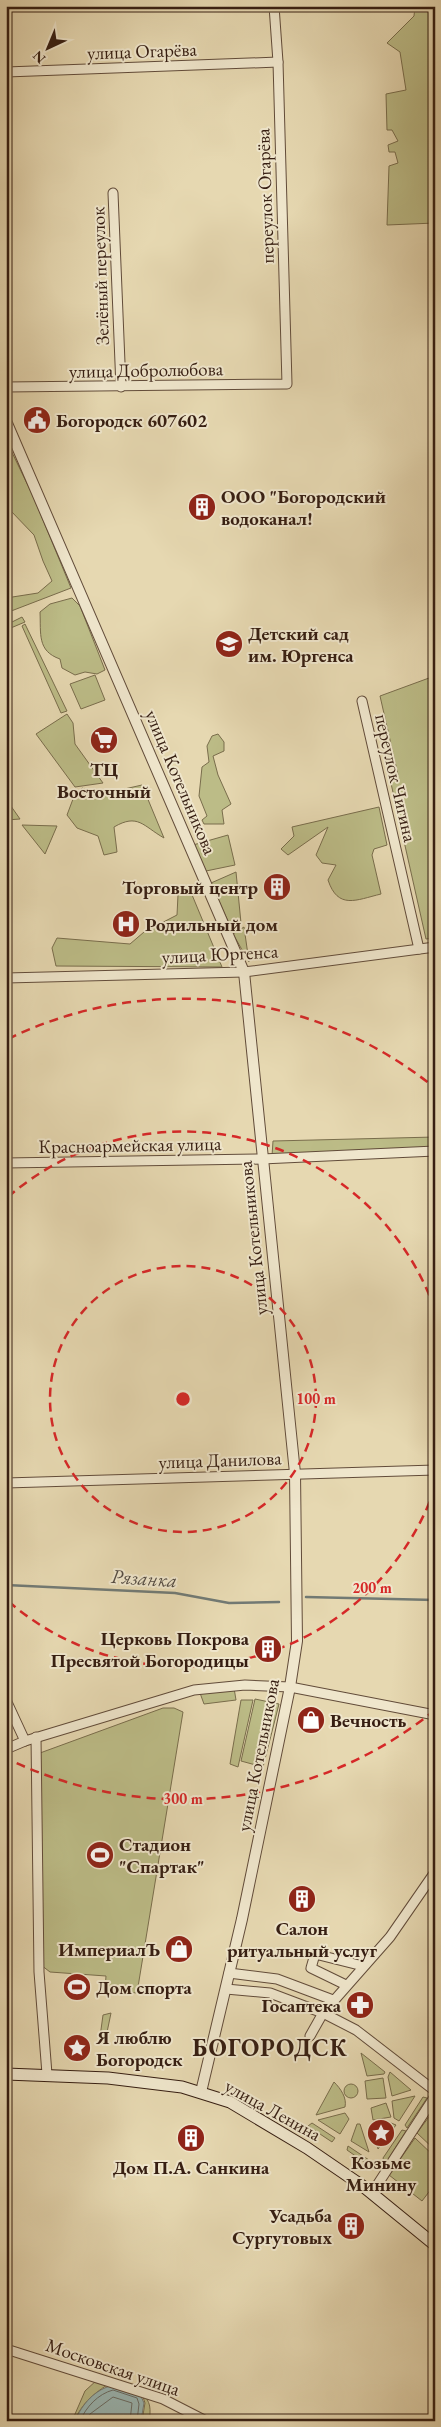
<svg xmlns="http://www.w3.org/2000/svg" width="441" height="2427" font-family="'EB Garamond',serif">
	<style>
		.green { fill: #bcbc87; stroke: #796d4c }
		.water { fill: #9ab8b6; stroke: #727a74 }
		.lines { fill: none; stroke-linecap: round; stroke-linejoin: round }
		.shore { stroke: #686b64; stroke-width: 1 }
		.stream { stroke: #727a74; stroke-width: 2.5 }
		.minor-casing { stroke: #624c3a; stroke-width: 11 }
		.tertiary-casing { stroke: #624c3a; stroke-width: 12 }
		.secondary-casing { stroke: #361e12; stroke-width: 13 }
		.minor { stroke: #efe6cc; stroke-width: 9 }
		.tertiary { stroke: #efe6cc; stroke-width: 10 }
		.secondary { stroke: #efe6cc; stroke-width: 11 }
		.ring { fill: none; stroke: #d62828; stroke-width: 2.5; stroke-dasharray: 9 6 }
		.labels { text-anchor: middle; dominant-baseline: central; stroke-width: 4; stroke-linejoin: round; paint-order: stroke }
		.street-label { font-size: 19px; fill: #361e12; stroke: #efe6cc }
		.poi-label { font-size: 19px; font-weight: bold; fill: #361e12; stroke: #efe6cc; text-anchor: start }
		.water-label { font-size: 20px; font-style: italic; fill: #544c43; stroke: #efe6cc }
		.district-label { font-size: 24px; font-weight: bold; letter-spacing: 1px; fill: #361e12; stroke: #efe6cc }
		.centre { fill: #d62828; stroke: #efe6cc; stroke-width: 2.5 }
		.ring-label { font-size: 15px; text-anchor: middle; font-weight: bold; fill: #d62828; stroke: #efe6cc; stroke-width: 4; stroke-linejoin: round; paint-order: stroke }
	</style>
	<rect width="100%" height="100%" fill="#e6d8b1"/>
	<filter id="stains"><feTurbulence type="fractalNoise" baseFrequency=".004" numOctaves="4"/><feColorMatrix values="0 0 0 0 .2 0 0 0 0 .09 0 0 0 0 .02 0 0 0 .5 -.17"/></filter>
	<radialGradient id="worn" r=".72"><stop offset=".6" stop-color="#630" stop-opacity="0"/><stop offset="1" stop-color="#630" stop-opacity=".3"/></radialGradient>
	<g class="green">
		<path d="M415,6H435V223L387,225L389,166L398,163L395,152H389L388,145L398,141L392,130H387L386,94L406,90L400,52L387,43L414,16Z"/>
		<path d="M6,440L34,498L71,588L6,613V598L38,593L52,581L43,561L34,535L10,510L6,500Z"/>
		<path d="M72,598L80,606L105,670L97,674L85,672L75,675L62,668L60,659C37,651 41,634 40,612L50,604Z"/>
		<path d="M22,617L25,622L6,630V625Z"/>
		<path d="M25,624L67,711L61,713L22,626Z"/>
		<path d="M95,675L105,700L81,709L70,684Z"/>
		<path d="M429,678L435,690V938L426,939L390,779L398,775L380,696Z"/>
		<path d="M67,714L73,723L75,744L103,783L75,787L36,734Z"/>
		<path d="M218,734L224,742V751L213,756L218,775L231,804L222,810L224,824H204L202,820L207,816L199,796L202,767L209,762L207,746L212,736Z"/>
		<path d="M142,785L164,838C143,826 138,813 114,827L117,852L104,855L98,836L77,828L67,815L73,799L82,788L98,795Z"/>
		<path d="M6,799L20,819L6,820Z"/>
		<path d="M379,807L387,845L374,849L372,855L381,894C356,900 338,910 328,880L336,865L322,863L316,855L328,827L288,855L281,849L294,836L292,827Z"/>
		<path d="M22,825L57,826L45,854Z"/>
		<path d="M228,835L235,865L206,871L193,845Z"/>
		<path d="M236,872L241,923L230,926L211,883Z"/>
		<path d="M190,890L222,967L56,966L52,948L57,938L130,944L144,932L177,915L178,895Z"/>
		<path d="M244,927L249,962L233,934Z"/>
		<path d="M435,1137V1150L272,1156L273,1141Z"/>
		<path d="M234,1688L236,1700L204,1704L200,1693Z"/>
		<path d="M255,1699L279,1704L263,1767L241,1761Z"/>
		<path d="M241,1700H253L238,1767L230,1764Z"/>
		<path d="M163,1708H174L183,1712L137,1993L105,1990L106,1976L50,1972L41,1965L40,1753Z"/>
		<path d="M111,2013L105,2042L100,2037L103,2015Z"/>
		<path d="M361,2053L385,2072L384,2074L367,2076Z"/>
		<path d="M390,2072L411,2090L392,2096L388,2077Z"/>
		<path d="M383,2078L386,2098L367,2099L365,2081Z"/>
		<path d="M334,2082C341,2089 347,2098 345,2107L316,2115Z"/>
		<circle cx="351" cy="2091" r="7"/>
		<path d="M415,2096L399,2121L394,2118L392,2101Z"/>
		<path d="M423,2097L427,2098L407,2128L405,2125Z"/>
		<path d="M386,2103L391,2117L373,2120L371,2108Z"/>
		<path d="M345,2113L349,2119L340,2134L318,2120Z"/>
		<path d="M431,2114L435,2123V2150L417,2133Z"/>
		<path d="M312,2123L335,2138L332,2142L308,2126Z"/>
		<path d="M391,2123L396,2125L378,2149L375,2133L382,2138L383,2133L378,2129Z"/>
		<path d="M357,2124H360L369,2152L351,2141Z"/>
		<path d="M402,2130L406,2131L385,2164L383,2158Z"/>
		<path d="M415,2138L435,2157V2184L422,2201L389,2175Z"/>
		<path d="M348,2146L372,2162L374,2169L347,2150Z"/>
		<path d="M98,2379L107,2385C92,2395 82,2404 74,2421H72L85,2391Z"/>
		<path d="M142,2394C151,2401 151,2410 149,2421H142L145,2403Z"/>
	</g>
	<path class="water" d="M114,2385L140,2394L144,2403L141,2421H75C82,2404 95,2389 114,2385Z"/>
	<g class="lines">
		<g class="shore">
			<path d="M80,2421C86,2407 98,2394 113,2390L137,2398L139,2404L137,2421"/>
			<path d="M87,2421L90,2414L113,2397L132,2403L130,2421"/>
		</g>
		<g class="stream">
			<path d="M6,1585L175,1593L229,1603L279,1602"/>
			<path d="M306,1597L435,1600"/>
		</g>
		<defs>
			<g id="minor">
				<path d="M6,72L278,62"/>
				<path d="M113,193L121,387"/>
				<path d="M6,387L287,384L278,62L274,6"/>
				<path d="M362,701L419,949"/>
				<path d="M6,978L244,972L435,947"/>
				<path d="M6,1163L262,1159L435,1151"/>
				<path d="M6,1483L435,1470"/>
				<path d="M6,1700L25,1741"/>
				<path d="M36,1737L39,1972L47,2074"/>
				<path d="M6,1749L25,1741L194,1690L245,1685L290,1687L435,1715"/>
				<path d="M229,1973L277,1979L333,2000"/>
				<path d="M346,1985L311,1968L315,1954L363,1966"/>
				<path d="M226,1989L270,1993L323,2013L356,2030L435,2091"/>
				<path d="M310,2036L323,2013L390,1937L435,1872"/>
				<path d="M372,2193L435,2096"/>
				<path d="M6,2349L163,2399L206,2421"/>
				<path d="M6,2420L9,2421"/>
			</g>
			<path id="tertiary" d="M6,421L244,972L295,1473L297,1641L290,1687L242,1919L201,2092"/>
			<path id="secondary" d="M6,2074L108,2078L182,2087L230,2102L307,2148L364,2187L435,2245"/>
		</defs>
		<use href="#minor" class="minor-casing"/>
		<use href="#tertiary" class="tertiary-casing"/>
		<use href="#secondary" class="secondary-casing"/>
		<use href="#minor" class="minor"/>
		<use href="#tertiary" class="tertiary"/>
		<use href="#secondary" class="secondary"/>
	</g>
	<g class="ring">
		<circle cx="183" cy="1399" r="133"/>
		<path d="M435 1488A267 267 0 0 1 8 1601M8 1197A267 267 0 0 1 435 1310"/>
		<path d="M435 1710A400 400 0 0 1 8 1759M8 1039A400 400 0 0 1 435 1088"/>
	</g>
	<defs>
		<symbol id="civic-disc" viewBox="-11 -11 22 22"><circle r="9.5" fill="#8f2418" stroke="#efe6cc"/><path d="M-.6-6.5H3V-4.5H.6V-3L4-1V1h2V6H-6V1h2V-1L-.6-3ZM-1.2 2.5V6h2.4V2.5Z" fill="#fff"/></symbol>
		<symbol id="building-disc" viewBox="-11 -11 22 22"><circle r="9.5" fill="#8f2418" stroke="#efe6cc"/><path d="M-4-6H4V6H1V3H-1V6H-4ZM-2.5-4.3h1.7v1.8h-1.7ZM.8-4.3h1.7v1.8H.8ZM-2.5-1h1.7V.8h-1.7ZM.8-1h1.7V.8H.8Z" fill="#fff"/></symbol>
		<symbol id="school-disc" viewBox="-11 -11 22 22"><circle r="9.5" fill="#8f2418" stroke="#efe6cc"/><path d="M0-5L7-2L0 1L-7-2ZM-4 1L0 2.5L4 1V4Q0 6-4 4Z" fill="#fff"/></symbol>
		<symbol id="supermarket-disc" viewBox="-11 -11 22 22"><circle r="9.5" fill="#8f2418" stroke="#efe6cc"/><path d="M-6-5.5h2.5l.6 2H6L4.5 2H-2.5L-4.4-4H-6ZM-1.5 3.2a1.3 1.3 0 1 0 .1 0ZM3 3.2a1.3 1.3 0 1 0 .1 0Z" fill="#fff"/></symbol>
		<symbol id="hospital-disc" viewBox="-11 -11 22 22"><circle r="9.5" fill="#8f2418" stroke="#efe6cc"/><path d="M-5-5h3v3.5h4V-5h3V5h-3V1.5h-4V5h-3Z" fill="#fff"/></symbol>
		<symbol id="shop-disc" viewBox="-11 -11 22 22"><circle r="9.5" fill="#8f2418" stroke="#efe6cc"/><path d="M-5-2.5h2.3a2.7 3.5 0 0 1 5.4 0H5L5.5 6h-11ZM-1.5-2.5h3a1.5 2.3 0 0 0-3 0Z" fill="#fff"/></symbol>
		<symbol id="stadium-disc" viewBox="-11 -11 22 22"><circle r="9.5" fill="#8f2418" stroke="#efe6cc"/><path d="M0-5a6.5 5 0 1 0 0 10a6.5 5 0 1 0 0-10ZM-3.5-1.8h7v3.6h-7Z" fill="#fff"/></symbol>
		<symbol id="pharmacy-disc" viewBox="-11 -11 22 22"><circle r="9.5" fill="#8f2418" stroke="#efe6cc"/><path d="M-2-6h4v4h4v4h-4v4h-4v-4h-4v-4h4Z" fill="#fff"/></symbol>
		<symbol id="sight-disc" viewBox="-11 -11 22 22"><circle r="9.5" fill="#8f2418" stroke="#efe6cc"/><path d="M0-6L1.8-2.2L6-1.7L2.9 1.2L3.7 5.4L0 3.3L-3.7 5.4L-2.9 1.2L-6-1.7L-1.8-2.2Z" fill="#fff"/></symbol>
	</defs>
	<g fill-rule="evenodd">
		<use href="#civic-disc" x="21" y="404" width="32" height="32"/>
		<use href="#building-disc" x="186" y="491" width="32" height="32"/>
		<use href="#school-disc" x="213" y="628" width="32" height="32"/>
		<use href="#supermarket-disc" x="88" y="724" width="32" height="32"/>
		<use href="#building-disc" x="261" y="871" width="32" height="32"/>
		<use href="#hospital-disc" x="110" y="908" width="32" height="32"/>
		<use href="#building-disc" x="252" y="1633" width="32" height="32"/>
		<use href="#shop-disc" x="295" y="1704" width="32" height="32"/>
		<use href="#stadium-disc" x="84" y="1839" width="32" height="32"/>
		<use href="#building-disc" x="286" y="1883" width="32" height="32"/>
		<use href="#shop-disc" x="163" y="1933" width="32" height="32"/>
		<use href="#stadium-disc" x="61" y="1971" width="32" height="32"/>
		<use href="#pharmacy-disc" x="344" y="1989" width="32" height="32"/>
		<use href="#sight-disc" x="61" y="2032" width="32" height="32"/>
		<use href="#sight-disc" x="365" y="2117" width="32" height="32"/>
		<use href="#building-disc" x="175" y="2122" width="32" height="32"/>
		<use href="#building-disc" x="335" y="2210" width="32" height="32"/>
	</g>
	<g class="labels">
		<g class="street-label">
			<text transform="translate(142 51) rotate(-2)">улица Огарёва</text>
			<text transform="translate(265 196) rotate(-92)">переулок Огарёва</text>
			<text transform="translate(100 276) rotate(-92)">Зелёный переулок</text>
			<text transform="translate(146 370) rotate(-1)">улица Добролюбова</text>
			<text transform="translate(396 778) rotate(77)">переулок Чигина</text>
			<text transform="translate(181 782) rotate(67)">улица Котельникова</text>
			<text transform="translate(220 954) rotate(-3)">улица Юргенса</text>
			<text transform="translate(130 1145) rotate(-1)">Красноармейская улица</text>
			<text transform="translate(253 1238) rotate(-96)">улица Котельникова</text>
			<text transform="translate(220 1460) rotate(-2)">улица Данилова</text>
			<text transform="translate(258 1755) rotate(-79)">улица Котельникова</text>
			<text transform="translate(273 2110) rotate(29)">улица Ленина</text>
			<text transform="translate(113 2367) rotate(19)">Московская улица</text>
		</g>
		<g class="poi-label">
			<text x="56" y="420">Богородск 607602</text>
			<text x="221" y="496">ООО "Богородский<tspan x="221" dy="22">водоканал!</tspan></text>
			<text x="248" y="633">Детский сад<tspan x="248" dy="22">им. Юргенса</tspan></text>
			<text x="104" y="769" text-anchor="middle">ТЦ<tspan x="104" dy="22">Восточный</tspan></text>
			<text x="258" y="887" text-anchor="end">Торговый центр</text>
			<text x="145" y="924">Родильный дом</text>
			<text x="249" y="1638" text-anchor="end">Церковь Покрова<tspan x="249" dy="22">Пресвятой Богородицы</tspan></text>
			<text x="330" y="1720">Вечность</text>
			<text x="119" y="1844">Стадион<tspan x="119" dy="22">"Спартак"</tspan></text>
			<text x="302" y="1928" text-anchor="middle">Салон<tspan x="302" dy="22">ритуальный услуг</tspan></text>
			<text x="160" y="1949" text-anchor="end">ИмпериалЪ</text>
			<text x="96" y="1987">Дом спорта</text>
			<text x="341" y="2005" text-anchor="end">Госаптека</text>
			<text x="96" y="2037">Я люблю<tspan x="96" dy="22">Богородск</tspan></text>
			<text x="381" y="2162" text-anchor="middle">Козьме<tspan x="381" dy="22">Минину</tspan></text>
			<text x="191" y="2167" text-anchor="middle">Дом П.А. Санкина</text>
			<text x="332" y="2215" text-anchor="end">Усадьба<tspan x="332" dy="22">Сургутовых</tspan></text>
		</g>
		<g class="water-label">
			<text transform="translate(144 1578) rotate(4)">Рязанка</text>
		</g>
		<g class="district-label">
			<text x="270" y="2047">БОГОРОДСК</text>
		</g>
	</g>
	<circle cx="183" cy="1399" r="8" class="centre"/>
	<g class="ring-label">
		<text x="316" y="1404">100 m</text>
		<text x="372" y="1593">200 m</text>
		<text x="183" y="1804">300 m</text>
	</g>
	<rect width="441" height="2427" fill="none" stroke="#e6d8b1" stroke-width="25"/>
	<rect x="8" y="8" width="426" height="2412" fill="none" stroke="#361e12" stroke-width="2.5"/>
	<rect x="12" y="12" width="416" height="2402" fill="none" stroke="#361e12"/>
	<g transform="translate(48 48) rotate(224)" stroke="#efe6cc" stroke-width="4" paint-order="stroke">
	<path d="M0-4L9 19L0 12L-9 19Z" fill="#361e12"/>
	<text y="-8" font-size="14" font-weight="bold" text-anchor="middle" fill="#361e12">N</text>
	</g>
	<rect width="100%" height="100%" filter="url(#stains)"/>
	<rect width="100%" height="100%" fill="url(#worn)"/>
</svg>
